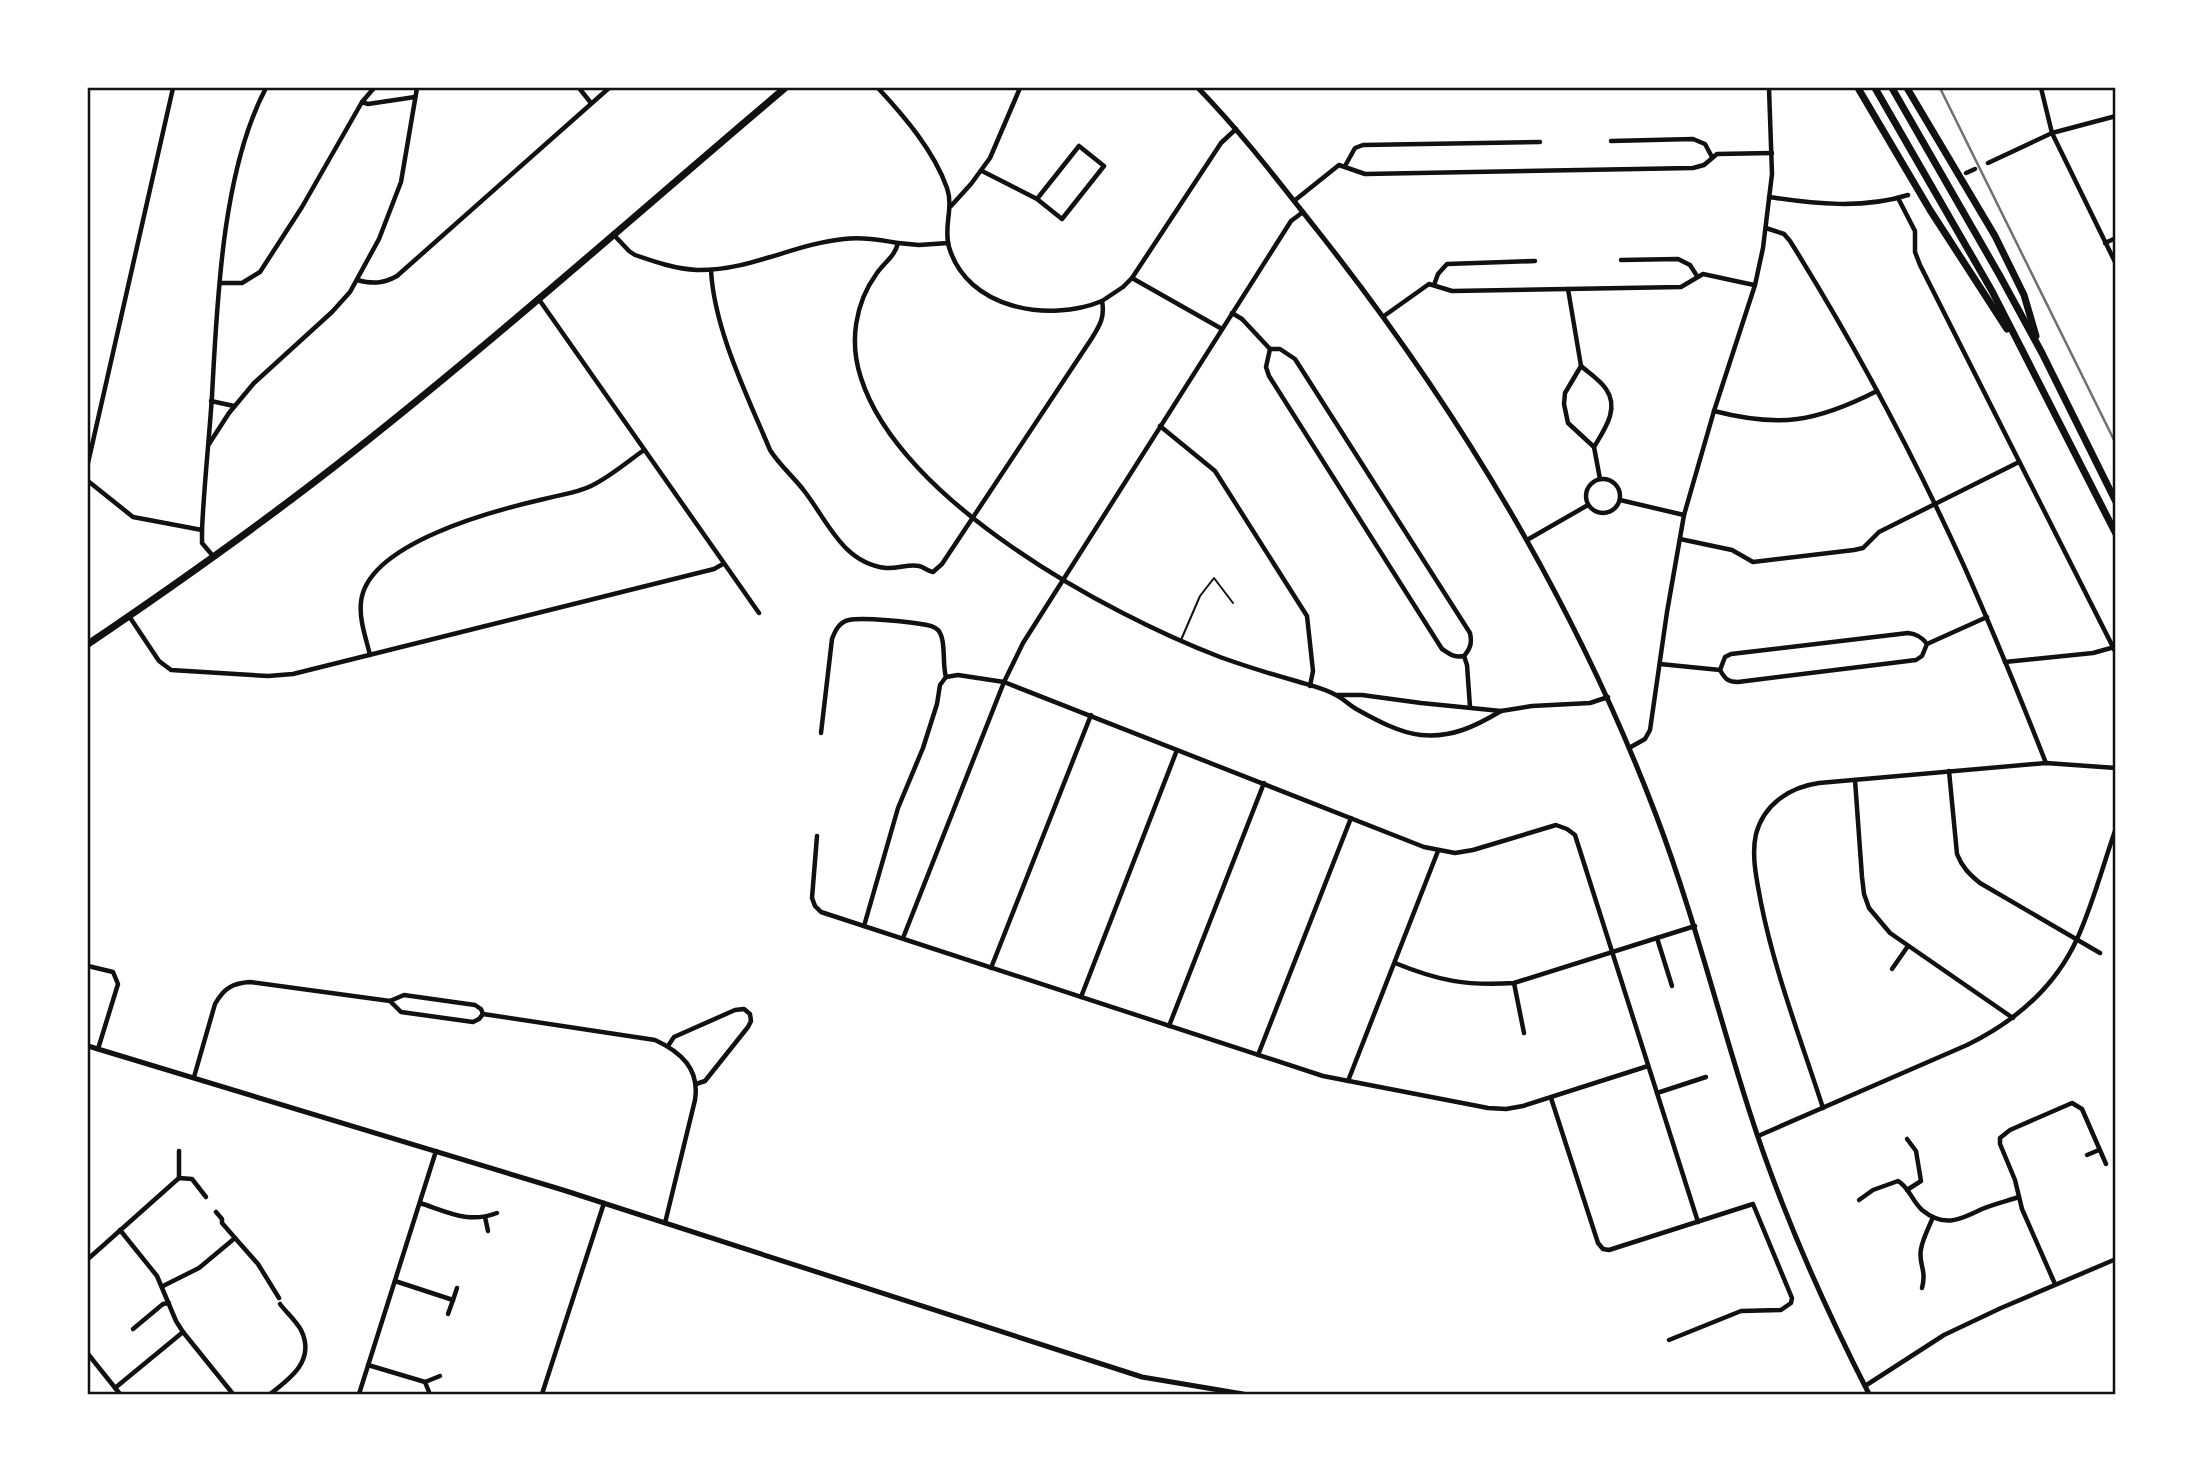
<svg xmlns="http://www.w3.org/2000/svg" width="2203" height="1482" font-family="'Alegreya Sans',sans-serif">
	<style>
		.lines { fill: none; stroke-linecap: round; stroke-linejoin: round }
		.service { stroke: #111; stroke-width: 2 }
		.minor { stroke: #111; stroke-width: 4.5 }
		.tertiary { stroke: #111; stroke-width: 5 }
		.trunk { stroke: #111; stroke-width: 7 }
		.rail { stroke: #707070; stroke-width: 2.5 }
		.neatline { fill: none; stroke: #111; stroke-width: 2.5 }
	</style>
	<rect width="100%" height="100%" fill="#fff"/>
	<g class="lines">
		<path class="service" d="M1181,640L1200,596L1214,578L1233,603"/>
		<g class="minor">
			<path d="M579,88L591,103"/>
			<path d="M878,88C904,116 934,151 947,188C954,208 943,227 949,247C967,309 1049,323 1102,301"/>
			<path d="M2041,88L2052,133L2116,264"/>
			<path d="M362,102L368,104L415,97"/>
			<path d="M1611,141L1693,139L1705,144L1712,157"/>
			<path d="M1988,163L2052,133L2116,116"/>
			<path d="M1345,166L1355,148L1363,145L1540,142"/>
			<path d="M982,171L1037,199L1062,219L1104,166L1079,146L1037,199"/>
			<path d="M1966,173L1975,169"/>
			<path d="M1769,197C1814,204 1864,209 1908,195"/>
			<path d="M1898,198L1915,231V252L1920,265L2116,653"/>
			<path d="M1294,201L1339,165L1365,174L1693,168L1704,165L1717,154L1772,153"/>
			<path d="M951,206L971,184L990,158L1020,88"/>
			<path d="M1766,228L1784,234L1790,241C1855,345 1913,454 1964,566C1993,631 2020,697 2046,763"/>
			<path d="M613,234L629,251L635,255C655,262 676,269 697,270C749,271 794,244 844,239C863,237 880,240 898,243"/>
			<path d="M948,243L919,245L898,243C895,256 885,262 877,273C855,303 849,342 861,378C900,501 1107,614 1220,657C1245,666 1271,674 1296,681C1309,685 1324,688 1336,695C1344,699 1350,706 1358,710C1376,720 1400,733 1421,735C1452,738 1476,726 1501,711"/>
			<path d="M2105,243L2116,238"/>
			<path d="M1621,260L1678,259L1690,265L1697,276"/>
			<path d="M711,270C714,329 747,395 770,450C780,466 794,477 805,492C828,522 843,563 886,568C897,569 908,564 919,566C924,567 927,571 933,572L942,564L1092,338C1100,325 1105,317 1102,301L1123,287L1132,278L1221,143L1236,129"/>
			<path d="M1132,278L1222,329"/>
			<path d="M357,280C372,284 383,284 397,276L609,88"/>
			<path d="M221,283H242L260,272L302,207L362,102L374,88"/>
			<path d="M1434,285L1438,274L1447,264L1535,261"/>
			<path d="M1568,289L1581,366L1565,393L1564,404L1568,423L1594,447L1600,479"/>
			<path d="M538,298L759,613"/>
			<path d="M1232,313L1242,319L1270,349"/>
			<path d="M1384,316L1429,284L1452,291L1681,287L1703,274L1754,285"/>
			<path d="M1270,349H1280L1295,359L1470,633C1472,642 1471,648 1464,656C1454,658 1450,654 1442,649L1269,376L1266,367Z"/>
			<path d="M1581,366C1589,373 1600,380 1606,389C1620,409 1604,430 1594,447"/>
			<path d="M211,401L234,406"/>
			<path d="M1714,411C1780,428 1816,422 1877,391"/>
			<path d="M1160,426L1215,471L1307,616L1313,671L1310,686"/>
			<path d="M209,444L229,413L254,383L332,312L350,292L379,239L401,182L417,88"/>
			<path d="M88,463L173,88"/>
			<circle cx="1603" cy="496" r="17"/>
			<path d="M88,481L133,517L202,530"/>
			<path d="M1620,500L1684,515"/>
			<path d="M1680,539L1732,550L1753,562L1854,550L1863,548L1879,532L2019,462"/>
			<path d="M1527,540L1588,505"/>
			<path d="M213,556L202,543V530C204,485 209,441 212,396C217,303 222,170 266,88"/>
			<path d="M129,616L159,661L171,670L268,676L293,674L714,569L723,564"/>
			<path d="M1927,644C1922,637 1917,634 1908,633L1731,654L1725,657L1720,670C1725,679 1728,682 1738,682L1916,660L1922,656L1927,644L1987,617"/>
			<path d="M370,655C366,638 359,620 361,602C367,543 496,510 544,499C559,495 577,493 591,486C610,477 627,462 644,450"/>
			<path d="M1464,656L1467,665L1470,707"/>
			<path d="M2005,662L2093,653L2111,648"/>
			<path d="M1660,664L1720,670"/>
			<path d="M946,677L958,675L1004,682L1424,847L1455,853L1473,850L1556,825L1567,829L1575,835L1698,1222"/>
			<path d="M1337,695H1362L1421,703L1501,711L1532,706L1590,703L1608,697"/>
			<path d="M821,733L832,639C835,631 839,622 849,620C863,617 912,622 927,625C932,626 938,628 940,633C946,642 942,664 946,677"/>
			<path d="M1629,748L1645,739L1650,730L1667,612L1684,515L1714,411L1755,285L1763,248L1772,174L1769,88"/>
			<path d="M1949,771L1957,854C1962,867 1969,874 1980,883L2100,953"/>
			<path d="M1855,780L1862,877L1864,894L1869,908L1890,933L2013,1018"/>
			<path d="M817,836L812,898L815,906L821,912L1323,1076L1488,1108L1506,1109L1523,1106L1648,1066"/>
			<path d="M864,926L898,808L923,748L937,704L940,685L946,677"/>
			<path d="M903,938L1004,682L1023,643L1291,221L1303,212"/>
			<path d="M1657,938L1672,986"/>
			<path d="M1395,963C1439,981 1466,986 1514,983L1695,926"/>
			<path d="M88,966L113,972L118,984L98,1049"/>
			<path d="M991,968L1091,715"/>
			<path d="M1892,969L1908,946"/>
			<path d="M1514,983L1524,1033"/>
			<path d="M1081,997L1177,750"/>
			<path d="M390,1001L401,1012L473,1022L479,1019L483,1014"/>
			<path d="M1169,1026L1264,783"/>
			<path d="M668,1046L674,1037L735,1010L744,1009L750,1014L751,1021L748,1027L705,1081L696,1084"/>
			<path d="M1258,1055L1351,818"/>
			<path d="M194,1077L215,1004C224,988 233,983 250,982L390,1001L404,995L475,1005L481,1009L483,1014L655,1040C681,1052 700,1069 695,1100L665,1223"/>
			<path d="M1348,1081L1438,851"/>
			<path d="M1657,1093L1706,1077"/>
			<path d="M1551,1098L1598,1243L1603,1249L1609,1250L1753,1204L1792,1298L1791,1303L1781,1310L1741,1311L1669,1340"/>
			<path d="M1823,1108C1801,1040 1775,973 1761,903C1757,881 1751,856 1756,834C1764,804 1790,787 1819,783L2046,763L2116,768"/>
			<path d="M1758,1136L1967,1045C2014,1022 2055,987 2077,939C2093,904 2103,865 2116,828"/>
			<path d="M2087,1155L2099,1150"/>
			<path d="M179,1178V1151"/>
			<path d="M1907,1190L1921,1181L1916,1151L1907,1139"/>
			<path d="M1859,1200L1873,1190L1898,1181C1909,1187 1912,1201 1922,1210C1944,1228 1960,1220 1982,1209C1994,1204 2007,1201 2019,1197"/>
			<path d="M420,1203C448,1212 468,1224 497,1213"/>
			<path d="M485,1217L488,1231"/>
			<path d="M120,1230L157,1276L176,1321L183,1332L233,1394"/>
			<path d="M235,1238L258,1264L279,1298"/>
			<path d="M88,1259L179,1178L192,1179L206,1197"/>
			<path d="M395,1281L453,1300L457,1288"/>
			<path d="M2055,1284L2022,1209L2015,1180L2000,1144V1138L2010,1130L2072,1103L2082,1109L2106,1164"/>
			<path d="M163,1286L199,1268L235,1238L222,1223V1219L216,1212"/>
			<path d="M1922,1288C1927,1269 1918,1264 1921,1249C1923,1238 1929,1227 1933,1217"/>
			<path d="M448,1314L453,1300"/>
			<path d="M133,1329L163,1304L169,1303"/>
			<path d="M88,1354L120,1394"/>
			<path d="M368,1365L425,1382L440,1376"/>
			<path d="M425,1382L429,1392"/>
			<path d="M1865,1386L1944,1335L2001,1308L2116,1259"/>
			<path d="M115,1388L183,1332"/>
			<path d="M270,1394C290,1379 316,1360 301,1330C296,1321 286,1312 280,1304"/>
			<path d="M359,1394L436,1151"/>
			<path d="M542,1394L604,1203"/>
		</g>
		<g class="tertiary">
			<path d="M1198,88C1241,132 1279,182 1317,230C1458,408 1575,602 1656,815C1693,912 1718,1014 1750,1113C1781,1210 1823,1304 1869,1394"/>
			<path d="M88,1046L563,1190L1142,1377L1243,1394"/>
		</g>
		<g class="trunk">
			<path d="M1858,88L1930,210L2007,329"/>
			<path d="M1875,88L1992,291L2116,534"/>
			<path d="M1892,88L2000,276L2042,353L2116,502"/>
			<path d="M1907,88L1995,236L2024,295L2036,336"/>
			<path d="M88,644C178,583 267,520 353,452C500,336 642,209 785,88"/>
		</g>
		<path class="rail" d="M1940,88L2116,444"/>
	</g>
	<rect width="2203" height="1482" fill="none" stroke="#ffffff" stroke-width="178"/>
	<rect x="89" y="89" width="2025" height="1304" class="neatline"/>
</svg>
